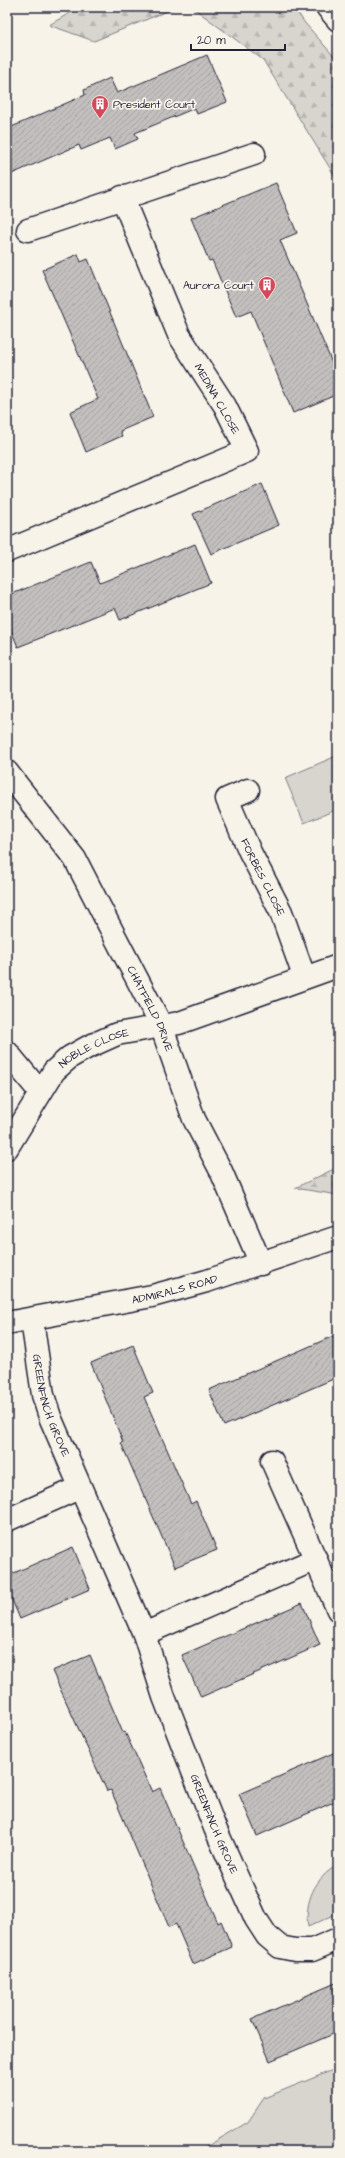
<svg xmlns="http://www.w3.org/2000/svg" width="345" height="2158" font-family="'Architects Daughter',sans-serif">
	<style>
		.forest { fill: url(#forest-firs); stroke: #7d7c85 }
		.green { fill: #d8d5cf; stroke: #7d7c85 }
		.building { fill: url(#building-hatch); stroke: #22223b }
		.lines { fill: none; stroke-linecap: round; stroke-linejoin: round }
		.street-casing { stroke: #22223b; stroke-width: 25 }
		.secondary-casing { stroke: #22223b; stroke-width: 25 }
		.street { stroke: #f7f3e8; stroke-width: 22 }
		.secondary { stroke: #f7f3e8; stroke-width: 22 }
		.labels { text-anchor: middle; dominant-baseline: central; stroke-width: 3.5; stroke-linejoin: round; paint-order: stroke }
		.poi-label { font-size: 11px; fill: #22223b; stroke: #f7f3e8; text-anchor: start }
		.street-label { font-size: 11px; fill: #22223b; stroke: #f7f3e8 }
	</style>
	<defs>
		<pattern id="forest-firs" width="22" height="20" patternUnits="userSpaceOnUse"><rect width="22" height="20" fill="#d8d5cf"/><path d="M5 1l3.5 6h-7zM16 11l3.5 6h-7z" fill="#b9b7b3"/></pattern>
		<pattern id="building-hatch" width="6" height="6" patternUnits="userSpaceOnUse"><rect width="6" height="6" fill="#c2bfbd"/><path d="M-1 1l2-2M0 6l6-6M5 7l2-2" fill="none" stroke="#a6a4a3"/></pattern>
	</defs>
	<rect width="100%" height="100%" fill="#f7f3e8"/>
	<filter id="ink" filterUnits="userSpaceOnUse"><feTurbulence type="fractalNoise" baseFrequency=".025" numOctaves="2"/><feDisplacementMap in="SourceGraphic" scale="8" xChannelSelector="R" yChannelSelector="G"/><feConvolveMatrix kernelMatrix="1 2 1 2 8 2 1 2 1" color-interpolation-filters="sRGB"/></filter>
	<g filter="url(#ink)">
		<g class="forest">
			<path d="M80,7H177L94,41L49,25Z"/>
			<path d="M192,7H294L304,22L338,61V181L263,60Z"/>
			<path d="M338,1167V1195L295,1188Z"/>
		</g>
		<g class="green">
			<path d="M334,757L338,767V809L304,823L285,778Z"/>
			<path d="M338,1865V1913L308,1927C304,1902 315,1877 338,1865Z"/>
			<path d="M338,2068V2151H199L248,2122L264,2098Z"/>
		</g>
		<g class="building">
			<path d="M207,55L227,102L197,114L195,108L135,133L138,139L115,149L110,138L81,150L79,145L7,176V129L85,95L84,90L110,78L117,93Z"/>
			<path d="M276,183L297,233L280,240L338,377V394L293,413L251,311L236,317L212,260L209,261L191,218Z"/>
			<path d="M78,254L81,262L88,259L153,417L120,431L122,436L86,452L70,412L98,399L42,270Z"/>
			<path d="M262,484L279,525L211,554L193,514Z"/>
			<path d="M195,544L211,583L120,620L115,608L18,647L7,620V596L91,562L100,583Z"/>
			<path d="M338,1334V1377L224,1426L209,1390Z"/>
			<path d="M133,1345L153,1393L144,1397L191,1504L196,1501L217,1550L175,1567L121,1443L123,1442L91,1363Z"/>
			<path d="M73,1547L90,1589L20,1619L7,1588V1576Z"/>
			<path d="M302,1603L320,1645L201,1697L182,1655Z"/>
			<path d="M90,1655L123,1733L125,1732L152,1792L160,1788L218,1923L221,1921L232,1947L193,1964L176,1924L169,1927L111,1790L107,1791L52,1671Z"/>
			<path d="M338,1751V1800L257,1836L239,1794Z"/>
			<path d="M338,1982V2032L270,2061L252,2019Z"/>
		</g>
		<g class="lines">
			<defs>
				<g id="street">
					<path d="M28,230L254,154"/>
					<path d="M7,551L247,451L225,406L179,335L122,197"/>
					<path id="s1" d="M7,772L75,859L110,927L161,1025L194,1119L221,1171L261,1264"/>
					<path id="s2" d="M248,790L227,799L250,852L281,912L304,976"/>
					<path d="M7,1052L40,1092"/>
					<path id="s3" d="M7,1148L54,1071L70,1057L88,1047L117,1034L179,1023L338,966"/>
					<path id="s4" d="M32,1320L43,1395L50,1417L144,1634L164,1697L215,1828L256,1919L267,1936L280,1947L295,1950H312L338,1939"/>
					<path d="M272,1461L338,1610"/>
					<path d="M7,1520L79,1488"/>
					<path d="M144,1634L316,1559"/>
				</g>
				<g id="secondary">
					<path d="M327,7L338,20"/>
					<path id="s5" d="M7,1323L152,1296L207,1281L338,1237"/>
				</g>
			</defs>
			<use href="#street" class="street-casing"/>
			<use href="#secondary" class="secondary-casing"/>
			<use href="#street" class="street"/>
			<use href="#secondary" class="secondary"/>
		</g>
	</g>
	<defs>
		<symbol id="building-pin" viewBox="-11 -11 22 30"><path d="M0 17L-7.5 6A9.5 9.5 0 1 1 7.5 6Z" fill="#d1495b" stroke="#f7f3e8"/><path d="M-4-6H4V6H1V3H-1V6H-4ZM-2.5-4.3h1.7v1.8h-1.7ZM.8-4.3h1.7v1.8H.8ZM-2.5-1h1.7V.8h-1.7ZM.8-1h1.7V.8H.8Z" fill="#fff"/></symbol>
	</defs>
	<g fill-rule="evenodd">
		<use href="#building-pin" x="90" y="94" width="20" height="27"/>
		<use href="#building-pin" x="257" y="275" width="20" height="27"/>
	</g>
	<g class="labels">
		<g class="poi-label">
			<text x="113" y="104">President Court</text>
			<text x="254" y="285" text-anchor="end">Aurora Court</text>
		</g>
		<g class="street-label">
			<text transform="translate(217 399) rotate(60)">MEDINA CLOSE</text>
			<text stroke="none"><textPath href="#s2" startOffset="109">FORBES CLOSE</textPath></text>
			<text stroke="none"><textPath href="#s1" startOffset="278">CHATFIELD DRIVE</textPath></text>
			<text stroke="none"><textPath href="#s3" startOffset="137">NOBLE CLOSE</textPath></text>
			<text stroke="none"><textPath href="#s5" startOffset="171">ADMIRALS ROAD</textPath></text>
			<text stroke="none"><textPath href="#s4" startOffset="88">GREENFINCH GROVE</textPath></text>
			<text stroke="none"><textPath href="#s4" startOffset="538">GREENFINCH GROVE</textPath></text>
		</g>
	</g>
	<rect width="345" height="2158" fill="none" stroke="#f7f3e8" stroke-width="24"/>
	<rect x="12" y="12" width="321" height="2134" fill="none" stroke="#22223b" stroke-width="1.5" filter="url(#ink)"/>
	<path d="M191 44v6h94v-6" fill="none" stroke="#22223b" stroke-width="2"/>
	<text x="197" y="44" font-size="12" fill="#22223b" stroke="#f7f3e8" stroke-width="3" paint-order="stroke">20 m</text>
</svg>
